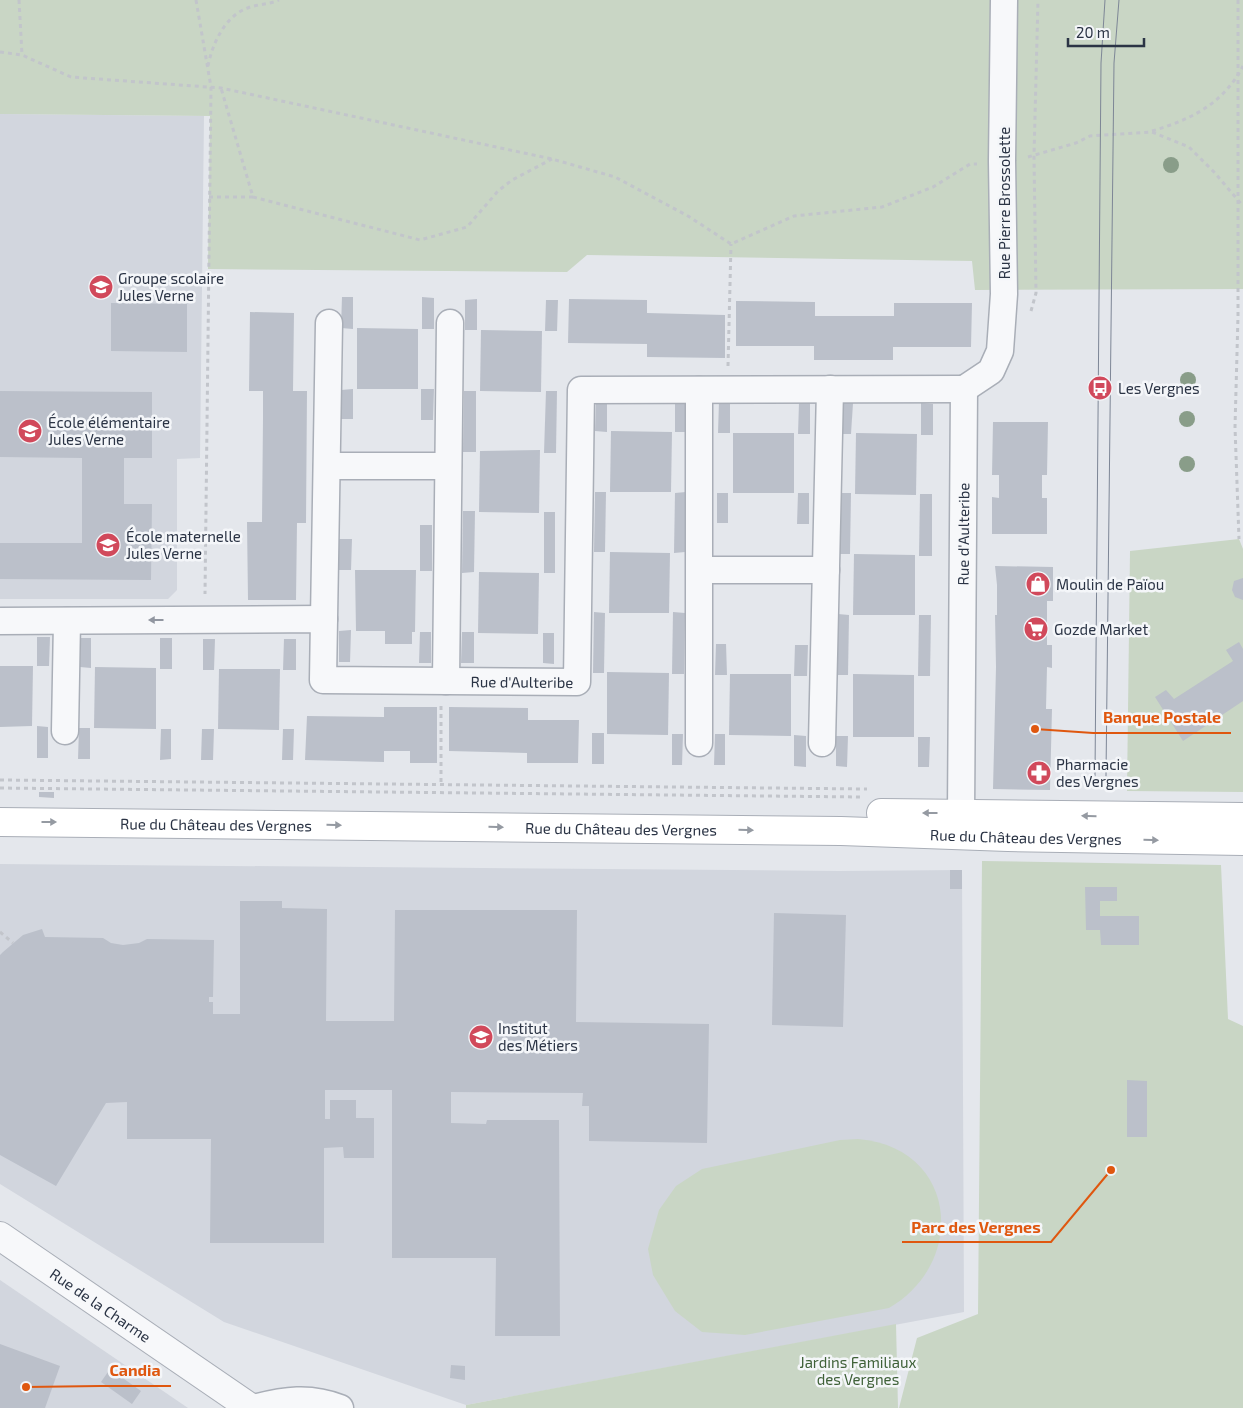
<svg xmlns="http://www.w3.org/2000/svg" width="1243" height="1408" font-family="'Exo 2',sans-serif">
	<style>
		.built { fill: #d2d6de }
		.green { fill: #c9d6c5 }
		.building { fill: #bbc0ca }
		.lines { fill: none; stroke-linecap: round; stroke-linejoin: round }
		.minor-casing { stroke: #a9aeb7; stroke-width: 29 }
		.tertiary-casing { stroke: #a9aeb7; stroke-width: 30 }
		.secondary-casing { stroke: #a9aeb7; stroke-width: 30 }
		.path { stroke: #c2c5cb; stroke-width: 3; stroke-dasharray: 4 4; stroke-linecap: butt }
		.minor { stroke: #f7f8fa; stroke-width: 26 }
		.tertiary { stroke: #f7f8fa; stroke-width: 28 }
		.secondary { stroke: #fff; stroke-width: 28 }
		.tram { stroke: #7d8696; stroke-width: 1 }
		.tree { fill: #899d89 }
		.oneway { fill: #9196a0 }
		.oneway2 { fill: #959aa2 }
		.labels { text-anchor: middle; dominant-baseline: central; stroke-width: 5; stroke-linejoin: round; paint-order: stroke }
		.street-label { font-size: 15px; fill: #2b3445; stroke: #f4f6f9 }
		.poi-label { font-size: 15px; fill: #2b3445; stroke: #f4f6f9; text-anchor: start }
		.park-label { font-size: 15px; fill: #3f6138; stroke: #f4f6f9 }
		.leader { fill: none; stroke: #df570f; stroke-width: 2 }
		.callout-dot { fill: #df570f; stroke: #f4f6f9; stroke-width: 2 }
		.callout-label { font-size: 16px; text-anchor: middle; font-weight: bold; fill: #df570f; stroke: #f4f6f9; stroke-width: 5; stroke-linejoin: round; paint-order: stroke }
	</style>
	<rect width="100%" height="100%" fill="#e4e7ec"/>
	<g class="built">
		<path d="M0,114L204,116L200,458L177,459V590L168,599H0Z"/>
		<path d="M0,864L839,871L962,870L964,1312L466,1405L224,1322L0,1184Z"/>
		<path d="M0,1280L188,1408H0Z"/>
	</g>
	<g class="green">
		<path d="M0,0H1243V289L975,290L972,261L587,255L567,272L208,269L210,116L0,114Z"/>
		<path d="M1239,539L1243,549V792L1127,791L1130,551Z"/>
		<path d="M982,861L1221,865L1228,1019L1243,1026V1408H899L917,1338L978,1314Z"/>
		<path d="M858,1139C957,1147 968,1262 889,1308L745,1335L702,1332L675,1311L653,1275L648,1249L659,1210L676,1186L702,1169L840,1140Z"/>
		<path d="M896,1324L898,1408H466V1405Z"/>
	</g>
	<g class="building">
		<path d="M342,297H353V329L341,328Z"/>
		<path d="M422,297L434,298V329H422Z"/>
		<path d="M477,299V330H465V300Z"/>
		<path d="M569,299L647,300V313L725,315V358L647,357V344L568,343Z"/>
		<path d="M546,300H558L557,331H545Z"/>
		<path d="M736,301L815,302V316H894V303H972L971,347H893V360H814V346H736Z"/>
		<path d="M111,303L187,304V352L111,351Z"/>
		<path d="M250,312L294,313L293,391H307L306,523H297L296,600H248L247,522H262L263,418V391H249Z"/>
		<path d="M357,328L418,329V389H357Z"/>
		<path d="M481,330L542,331L541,392L480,391Z"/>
		<path d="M353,389V419H341V390Z"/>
		<path d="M421,389H434L433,420H421Z"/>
		<path d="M0,391L152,392V458H124V504H152L151,580L0,579V543H82V458L0,457Z"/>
		<path d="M464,391H476V452H463Z"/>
		<path d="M546,391H557L556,453H544Z"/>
		<path d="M596,400H607V432L595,431Z"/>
		<rect x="675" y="401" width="12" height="31"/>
		<path d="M719,402H730V433H718Z"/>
		<path d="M799,402H810V434H798Z"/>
		<path d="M840,403H853L851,434H840Z"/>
		<path d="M921,403L933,404V435H921Z"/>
		<path d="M993,422H1048L1047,475H1042V498H1047V534H992V497L999,498V475H992Z"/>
		<path d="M611,431L672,432L671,492H610Z"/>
		<rect x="733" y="433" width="61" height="60"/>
		<path d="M856,433L917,434L916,495L855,494Z"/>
		<path d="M540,450L539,513L479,512L480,451Z"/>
		<path d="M595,492H606L605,552H594Z"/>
		<path d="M686,492L685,552L674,553L675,493Z"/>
		<rect x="717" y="493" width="11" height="30"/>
		<path d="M798,493H809V524H797Z"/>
		<path d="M839,493H851L850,554H839Z"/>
		<path d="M920,494H932V556H919Z"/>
		<path d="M463,511H475L474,572L462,573Z"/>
		<rect x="544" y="512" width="11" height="61"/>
		<rect x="420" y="525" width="12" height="46"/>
		<path d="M339,539H352L351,570H339Z"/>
		<path d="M610,552L670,553L669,613H609Z"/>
		<path d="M854,554L915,555V615H853Z"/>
		<path d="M995,566L1053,567V601H1047V645H1052V668L1047,667L1046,709H1052L1050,790L993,789L996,667L995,615H997V585Z"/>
		<path d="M355,570H416L415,632H412V644H385V631H356Z"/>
		<path d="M479,572L539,573L538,634L478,633Z"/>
		<path d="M1243,578V600L1235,597L1232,590L1234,581Z"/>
		<path d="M594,612L605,613L604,673H593Z"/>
		<path d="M673,612L685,613L684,674H672Z"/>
		<path d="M838,614L849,615L848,675H837Z"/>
		<path d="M919,615H931L930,676H918Z"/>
		<path d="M351,630L350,662H339V631Z"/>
		<path d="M420,632H431V663H419Z"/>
		<path d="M462,632H474V663H461Z"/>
		<path d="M543,633H554V664L543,663Z"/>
		<path d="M37,637H50L49,666H37Z"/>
		<path d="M81,638H91V668L80,667Z"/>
		<rect x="160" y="638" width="12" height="31"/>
		<path d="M203,639H215L214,670H203Z"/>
		<path d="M284,639H296V670H283Z"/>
		<path d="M1239,642L1243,649V701L1183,741L1155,697L1166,690L1174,699L1233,661L1226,650Z"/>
		<path d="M716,644H726L727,675H715Z"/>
		<path d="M795,645H808L807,676H794Z"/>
		<path d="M0,666H33L32,726L0,727Z"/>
		<path d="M95,667L156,668V729L94,728Z"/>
		<path d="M219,669H280L279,730L218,729Z"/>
		<path d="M607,672L669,673L668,735L607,734Z"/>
		<path d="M730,674H791V736L729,735Z"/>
		<path d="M853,674L914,675V737H853Z"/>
		<path d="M384,707H437V763H410V751H384V762L305,760L307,716L384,717Z"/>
		<path d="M449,707L528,708V720H579L578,763H527V753L449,751Z"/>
		<path d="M37,726L48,727V758H37Z"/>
		<path d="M79,728H90V759H78Z"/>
		<path d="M161,729H171V759L160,760Z"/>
		<path d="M202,729H214L213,760H201Z"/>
		<path d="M283,729H294L293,760H282Z"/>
		<rect x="592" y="733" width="12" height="31"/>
		<path d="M672,734H683L682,765H672Z"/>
		<path d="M715,734H725V765H714Z"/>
		<path d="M794,735L806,736V767L794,766Z"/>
		<path d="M836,736H848L847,767L836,766Z"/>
		<path d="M918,737H930L929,767H918Z"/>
		<path d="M39,792H54V798L39,797Z"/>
		<rect x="950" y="870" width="12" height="19"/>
		<path d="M1085,887H1117V901H1100V916H1139V945H1101L1100,930H1086Z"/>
		<path d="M240,901H282V908L327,909L326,1021H394L395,910H577L576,1022L709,1024L707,1143L589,1141V1106H582L583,1093L451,1092V1123L486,1124L487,1120H559L560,1336H495L496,1258H392V1090H325V1119H330V1100H356V1118H374V1158H344L343,1147L324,1148V1243H210L211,1139H127V1102L106,1103L56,1186L0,1155V955L3,952L23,935L42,929L45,937L103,938L111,943L123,945L139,943L147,939L214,940L213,997H209V1002H213V1014H240Z"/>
		<path d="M774,913L846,915L843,1027L772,1025Z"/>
		<path d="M1127,1080L1147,1081V1137H1127Z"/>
		<path d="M0,1344L60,1366L45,1408H0Z"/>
		<path d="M451,1365L465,1366V1380L450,1378Z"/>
		<path d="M110,1369L141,1391L132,1404L101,1382Z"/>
	</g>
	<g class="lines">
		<defs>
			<g id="minor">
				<path d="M964,389L991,371L1000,351L1004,294L1002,161L1004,0"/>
				<path d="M699,390V743"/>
				<path d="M327,466H448"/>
				<path d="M701,570H826"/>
				<path d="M324,619L329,323"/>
				<path id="s1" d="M0,621L324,619L323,680L577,682L581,390L964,389"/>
				<path d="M446,681L450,323"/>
				<path d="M65,731L67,621"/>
				<path d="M822,743L830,389"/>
				<path id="s2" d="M961,814L964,389"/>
				<path d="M254,1408C284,1400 310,1396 340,1408"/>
			</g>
			<g id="tertiary">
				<path id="s3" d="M0,1236L251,1408"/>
			</g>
			<g id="secondary">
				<path d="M881,813L1243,817"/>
				<path id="s4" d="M0,822L841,831L1008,837L1243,841"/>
			</g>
		</defs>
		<use href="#minor" class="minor-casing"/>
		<use href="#tertiary" class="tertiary-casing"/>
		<use href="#secondary" class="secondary-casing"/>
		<g class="path">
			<path d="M19,0L22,55"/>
			<path d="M196,0L211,87L205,594"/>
			<path d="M1238,0V316L1235,427L1239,539"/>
			<path d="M0,52L22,55L71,77L221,88L552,159L615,177L688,216L731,244L794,216L882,207L933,187L970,164H977"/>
			<path d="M208,66C212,45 224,18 245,9C255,4 268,5 279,0"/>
			<path d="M1152,131C1192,119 1223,104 1243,66"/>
			<path d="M1028,157L1076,143L1090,136L1152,132L1189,147L1214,172L1243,206"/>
			<path d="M209,197H253L221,88"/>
			<path d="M253,197L420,240L467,227L498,191L512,180L552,159"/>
			<path d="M1031,311L1036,293L1034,156L1038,0"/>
			<path d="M728,366L731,244"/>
			<path d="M441,706V786"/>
			<path d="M0,780L867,789"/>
			<path d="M0,788L860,797"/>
			<path d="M0,932L13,943"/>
		</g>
		<use href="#minor" class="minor"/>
		<use href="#tertiary" class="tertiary"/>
		<use href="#secondary" class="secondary"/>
		<g class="tram">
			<path d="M1095,776L1101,63L1105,0"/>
			<path d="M1106,776L1114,63L1119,0"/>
		</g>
	</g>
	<g class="tree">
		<circle cx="1171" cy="165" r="8"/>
		<circle cx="1188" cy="380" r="8"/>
		<circle cx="1187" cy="419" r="8"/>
		<circle cx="1187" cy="464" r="8"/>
	</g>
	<defs><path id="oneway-solid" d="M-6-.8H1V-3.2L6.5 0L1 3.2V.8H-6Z" transform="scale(1.25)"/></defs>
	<use class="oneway" href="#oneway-solid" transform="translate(156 620) rotate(180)"/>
	<g class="oneway2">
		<use href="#oneway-solid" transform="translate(930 813) rotate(-180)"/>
		<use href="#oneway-solid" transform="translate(1089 816) rotate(-179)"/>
		<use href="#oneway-solid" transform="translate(49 822)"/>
		<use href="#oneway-solid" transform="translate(334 825) rotate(1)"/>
		<use href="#oneway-solid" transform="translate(496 827) rotate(1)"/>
		<use href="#oneway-solid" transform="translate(746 830) rotate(1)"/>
		<use href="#oneway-solid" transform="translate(1151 840) rotate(1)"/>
	</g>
	<defs>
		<symbol id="school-disc" viewBox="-11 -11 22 22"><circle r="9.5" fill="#d1495b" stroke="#f4f6f9"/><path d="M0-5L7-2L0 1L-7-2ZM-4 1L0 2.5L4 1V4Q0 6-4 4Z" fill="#fff"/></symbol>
		<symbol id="bus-disc" viewBox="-11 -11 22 22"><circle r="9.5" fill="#d1495b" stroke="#f4f6f9"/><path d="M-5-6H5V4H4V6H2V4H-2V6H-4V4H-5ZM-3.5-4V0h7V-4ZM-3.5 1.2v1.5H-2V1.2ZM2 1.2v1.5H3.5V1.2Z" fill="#fff"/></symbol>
		<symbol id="shop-disc" viewBox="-11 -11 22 22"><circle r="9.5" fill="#d1495b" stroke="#f4f6f9"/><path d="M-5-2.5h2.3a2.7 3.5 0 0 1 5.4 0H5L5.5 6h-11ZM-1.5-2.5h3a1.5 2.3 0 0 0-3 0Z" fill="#fff"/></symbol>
		<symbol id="supermarket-disc" viewBox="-11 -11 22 22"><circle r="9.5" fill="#d1495b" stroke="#f4f6f9"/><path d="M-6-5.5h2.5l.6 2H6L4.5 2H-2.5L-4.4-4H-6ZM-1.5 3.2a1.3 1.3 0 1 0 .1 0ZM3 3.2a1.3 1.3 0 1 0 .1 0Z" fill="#fff"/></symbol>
		<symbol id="pharmacy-disc" viewBox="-11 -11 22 22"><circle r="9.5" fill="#d1495b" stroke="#f4f6f9"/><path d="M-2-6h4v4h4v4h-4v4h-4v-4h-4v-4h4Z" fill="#fff"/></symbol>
	</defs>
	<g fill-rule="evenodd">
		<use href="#school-disc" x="87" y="273" width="28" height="28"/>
		<use href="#bus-disc" x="1086" y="374" width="28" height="28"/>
		<use href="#school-disc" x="16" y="417" width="28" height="28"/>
		<use href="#school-disc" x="94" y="531" width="28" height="28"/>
		<use href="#shop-disc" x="1024" y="570" width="28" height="28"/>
		<use href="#supermarket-disc" x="1022" y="615" width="28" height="28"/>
		<use href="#pharmacy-disc" x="1025" y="759" width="28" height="28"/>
		<use href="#school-disc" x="467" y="1023" width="28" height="28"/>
	</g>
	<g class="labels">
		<g class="street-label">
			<text transform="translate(1004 203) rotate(-90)">Rue Pierre Brossolette</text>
			<text stroke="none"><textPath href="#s2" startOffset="280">Rue d'Aulteribe</textPath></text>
			<text stroke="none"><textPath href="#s1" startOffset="584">Rue d'Aulteribe</textPath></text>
			<text stroke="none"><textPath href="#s4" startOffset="216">Rue du Château des Vergnes</textPath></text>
			<text stroke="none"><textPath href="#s4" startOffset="621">Rue du Château des Vergnes</textPath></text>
			<text stroke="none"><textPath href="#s4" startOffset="1026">Rue du Château des Vergnes</textPath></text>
			<text stroke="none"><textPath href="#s3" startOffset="122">Rue de la Charme</textPath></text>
		</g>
		<g class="poi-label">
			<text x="118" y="278">Groupe scolaire<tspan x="118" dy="17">Jules Verne</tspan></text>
			<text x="1118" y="388">Les Vergnes</text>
			<text x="48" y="422">École élémentaire<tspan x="48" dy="17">Jules Verne</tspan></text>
			<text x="126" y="536">École maternelle<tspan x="126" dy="17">Jules Verne</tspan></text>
			<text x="1056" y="584">Moulin de Païou</text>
			<text x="1054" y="629">Gozde Market</text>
			<text x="1056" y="764">Pharmacie<tspan x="1056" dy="17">des Vergnes</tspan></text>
			<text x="498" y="1028">Institut<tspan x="498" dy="17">des Métiers</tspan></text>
		</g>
		<g class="park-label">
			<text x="858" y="1362">Jardins Familiaux<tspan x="858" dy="17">des Vergnes</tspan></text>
		</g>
	</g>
	<path class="leader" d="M1035 729L1093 733H1231M1111 1170L1051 1242H902M26 1387L100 1386H171"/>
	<g class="callout-dot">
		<circle cx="1035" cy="729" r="5"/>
		<circle cx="1111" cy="1170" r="5"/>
		<circle cx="26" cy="1387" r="5"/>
	</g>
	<g class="callout-label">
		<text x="1162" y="723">Banque Postale</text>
		<text x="976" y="1233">Parc des Vergnes</text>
		<text x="135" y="1376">Candia</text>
	</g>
	<path d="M1068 38v8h76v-8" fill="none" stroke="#2b3445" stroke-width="2.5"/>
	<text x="1076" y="38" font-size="15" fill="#2b3445" stroke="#f4f6f9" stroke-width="4" paint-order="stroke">20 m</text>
</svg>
